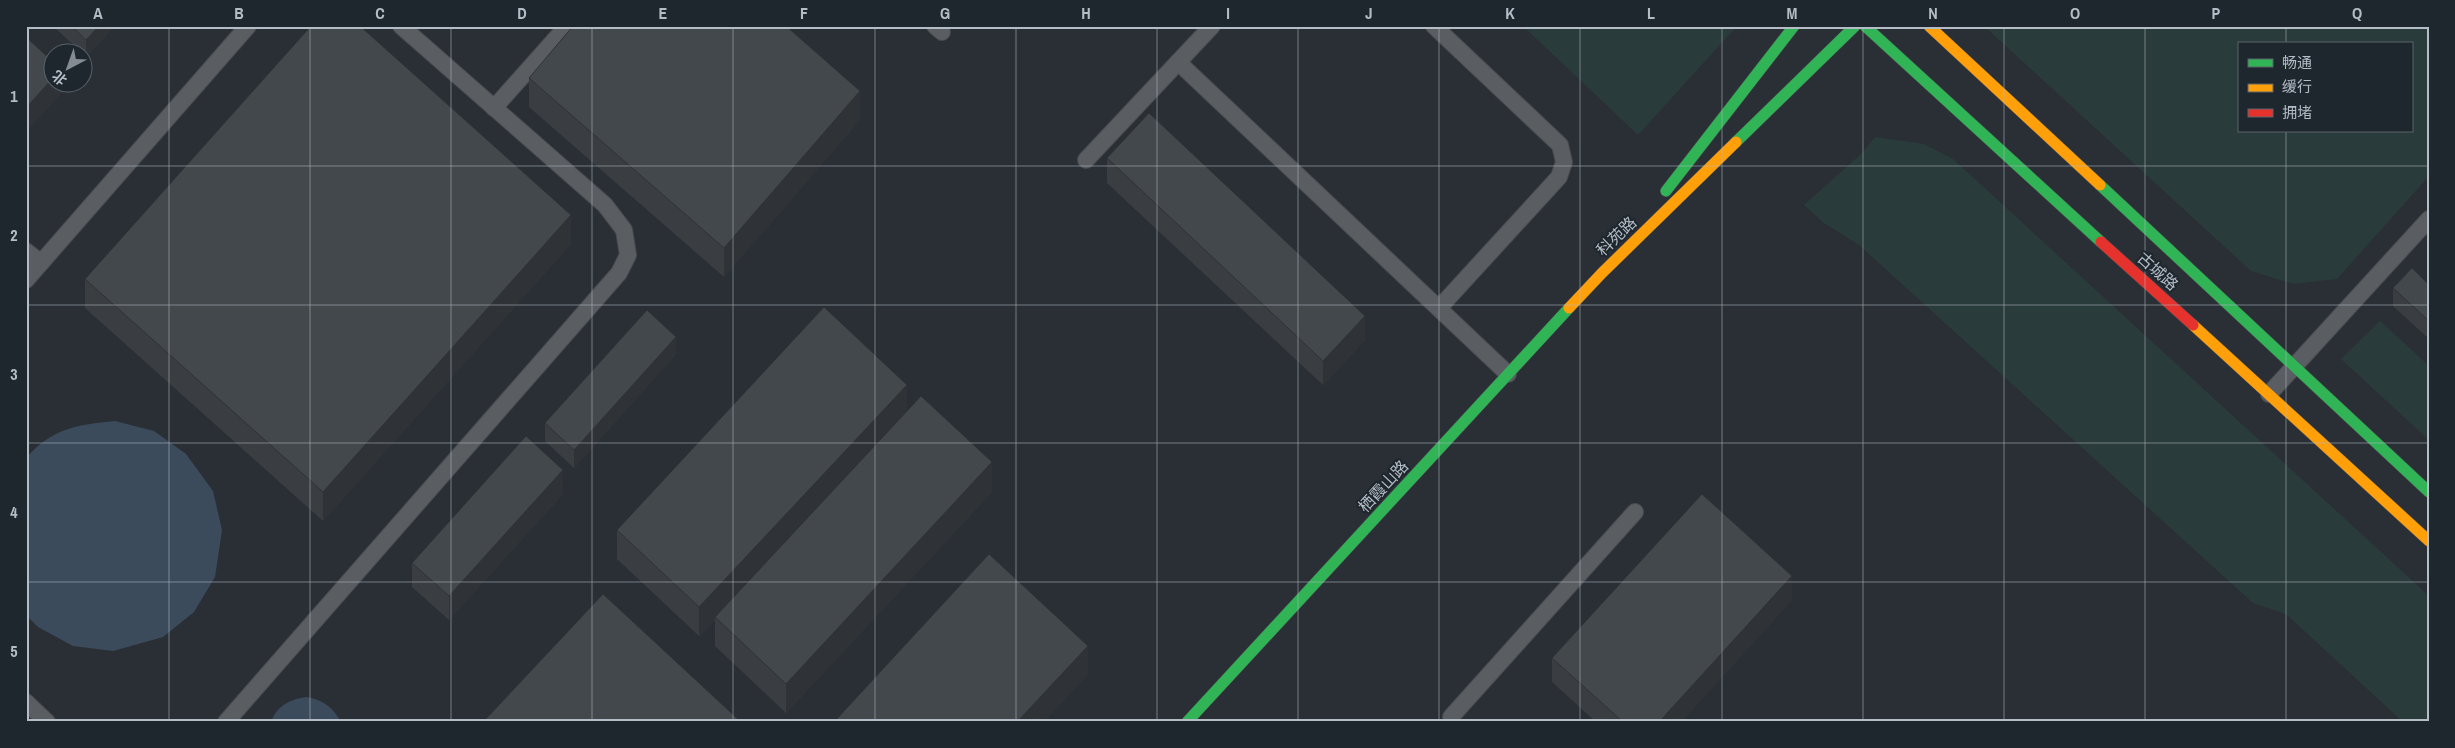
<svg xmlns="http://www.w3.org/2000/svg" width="2455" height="748" font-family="'Archivo Narrow','Noto Sans SC',sans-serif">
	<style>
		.green { fill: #2a3b3b; fill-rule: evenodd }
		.water { fill: #3b4b5c }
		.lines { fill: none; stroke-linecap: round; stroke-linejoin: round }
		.lane-casing { stroke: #484b50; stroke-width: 18 }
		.fast-casing { stroke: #484b50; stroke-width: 12 }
		.slow-casing { stroke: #484b50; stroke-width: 12 }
		.jam-casing { stroke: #484b50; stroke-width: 12 }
		.lane { stroke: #5a5e63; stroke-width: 16 }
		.fast { stroke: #30b455; stroke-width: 11 }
		.slow { stroke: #ff9f0a; stroke-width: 11 }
		.jam { stroke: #e5322d; stroke-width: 11 }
		.wall { fill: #3a3e42 }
		.shaded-wall { fill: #2f3236 }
		.building { fill: #43484d; stroke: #2f3236 }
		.grid { fill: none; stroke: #b4bcc5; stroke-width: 1; stroke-opacity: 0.55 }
		.labels { text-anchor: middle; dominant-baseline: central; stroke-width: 4; stroke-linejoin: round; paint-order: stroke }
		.street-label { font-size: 16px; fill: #b4bcc5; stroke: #1e262e }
		.neatline { fill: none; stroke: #b4bcc5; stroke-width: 2 }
		.grid-label { font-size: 16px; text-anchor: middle; font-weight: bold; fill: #b4bcc5 }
	</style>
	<rect width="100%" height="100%" fill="#2a2f35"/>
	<g class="green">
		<path d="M1523,26H1737L1638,135Z"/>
		<path d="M1984,26H2429V176L2337,279L2293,284L2251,271ZM2239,44H2411V131H2239Z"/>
		<path d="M1875,137L1924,144L1953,159L2429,596V722H2403L2286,614L2253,603L1859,245L1824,223L1804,205L1862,153Z"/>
		<path d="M2380,321L2429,366V440L2341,359Z"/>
	</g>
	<g class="water">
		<path d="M115,421L154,431L186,454L213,491L222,530L215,577L194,612L163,637L113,651L73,646L38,627L26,615V458C52,428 77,425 115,421Z"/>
		<path d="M307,697C325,701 332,707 341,722H271C277,705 291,699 307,697Z"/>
	</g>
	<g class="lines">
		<defs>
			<g id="lane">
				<path d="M935,26L942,32"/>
				<path d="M1434,26L1560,145L1564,162L1559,177L1439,308"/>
				<path d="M1178,62L1508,374"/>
				<path d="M494,108L567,26"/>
				<path d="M1086,160L1212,26"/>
				<path d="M26,251L41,263"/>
				<path d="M26,280L248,26"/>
				<path d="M2269,394L2429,219"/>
				<path d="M26,702L47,722"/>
				<path d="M1451,717L1635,512"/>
				<path d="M226,722L619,273L628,255L624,230L605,205L401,26"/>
			</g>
			<g id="fast">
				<path d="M1865,26L2101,242"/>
				<path d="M1736,142L1855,26"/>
				<path d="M2100,185L2429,492"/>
				<path d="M1666,191L1794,26"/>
				<path d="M1187,722L1569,308"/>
			</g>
			<g id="slow">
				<path d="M1929,26L2100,185"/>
				<path d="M1569,308L1602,273L1736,142"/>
				<path d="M2193,325L2429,541"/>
			</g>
			<path id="jam" d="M2101,242L2193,325"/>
		</defs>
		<use href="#lane" class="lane-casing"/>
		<use href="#fast" class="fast-casing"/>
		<use href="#slow" class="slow-casing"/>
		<use href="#jam" class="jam-casing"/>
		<use href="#lane" class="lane"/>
		<use href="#fast" class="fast"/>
		<use href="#slow" class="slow"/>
		<use href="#jam" class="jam"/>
	</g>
	<g class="wall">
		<path d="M53,26H115L86,57L82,54V52H81Z"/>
		<path d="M529,78L860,120L724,277L529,107Z"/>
		<path d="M1107,158L1365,340L1323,385L1107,183Z"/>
		<path d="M571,244L323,521L85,308V279Z"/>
		<path d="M2429,285V339L2393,306V288Z"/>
		<path d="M676,354L574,468L545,441V423Z"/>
		<path d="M907,411L992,492L786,713L715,646V620L699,636L617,559V530Z"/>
		<path d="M563,494L449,620L412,587V563Z"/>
		<path d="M1792,600L1681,722H1596L1552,682V658Z"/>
	</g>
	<g class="shaded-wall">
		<path d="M99,26H115L86,57V40Z"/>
		<path d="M52,79V82H62V93L26,132V108Z"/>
		<path d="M860,91V120L724,277V248Z"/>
		<path d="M571,215V244L323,521V492Z"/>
		<path d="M1365,316V340L1323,385V361Z"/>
		<path d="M676,337V354L574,468V450Z"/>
		<path d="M907,385V414L715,617V620L699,636V607Z"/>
		<path d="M992,462V492L786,713V684Z"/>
		<path d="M563,470V494L449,620V596Z"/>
		<path d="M1792,576V600L1681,722H1659Z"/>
		<path d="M1088,646V675L1044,722H1017Z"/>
	</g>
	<g class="building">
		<path d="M72,26H99L86,40Z"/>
		<path d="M311,26H360L571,215L323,492L85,279Z"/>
		<path d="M573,26H786L860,91L724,248L529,78Z"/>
		<path d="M26,37L52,61V79L26,108Z"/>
		<path d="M1149,113L1365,316L1323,361L1107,158Z"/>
		<path d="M2412,268L2429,285V321L2393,288Z"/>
		<path d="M824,307L907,385L699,607L617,530Z"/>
		<path d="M647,310L676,337L574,450L545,423Z"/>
		<path d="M921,396L992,462L786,684L715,617Z"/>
		<path d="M526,436L563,470L449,596L412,563Z"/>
		<path d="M1702,494L1792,576L1659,722H1623L1552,658Z"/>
		<path d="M989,554L1088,646L1017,722H834Z"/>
		<path d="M603,594L741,722H483Z"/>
	</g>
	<path class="grid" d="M169,26V722M310,26V722M451,26V722M592,26V722M733,26V722M875,26V722M1016,26V722M1157,26V722M1298,26V722M1439,26V722M1580,26V722M1722,26V722M1863,26V722M2004,26V722M2145,26V722M2286,26V44M2286,131V722M26,166H2429M26,305H2429M26,443H2429M26,582H2429"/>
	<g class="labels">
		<g class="street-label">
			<text transform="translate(1616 236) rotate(-44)">科苑路</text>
			<text transform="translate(2158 271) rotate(42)">古城路</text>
			<text transform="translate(1383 486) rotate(-47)">栖霞山路</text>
		</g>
	</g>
	<rect width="2455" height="748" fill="none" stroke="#1e262e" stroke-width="55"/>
	<rect x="2238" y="42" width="175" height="90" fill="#1e262e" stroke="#5a626a"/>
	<rect x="2248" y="59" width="25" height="8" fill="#30b455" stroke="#5a626a"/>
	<text x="2282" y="68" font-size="15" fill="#b4bcc5">畅通</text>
	<rect x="2248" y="84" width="25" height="8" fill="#ff9f0a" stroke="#5a626a"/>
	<text x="2282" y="92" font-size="15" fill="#b4bcc5">缓行</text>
	<rect x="2248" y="109" width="25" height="8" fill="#e5322d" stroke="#5a626a"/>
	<text x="2282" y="118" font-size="15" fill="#b4bcc5">拥堵</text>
	<g transform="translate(68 68) rotate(221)"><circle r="24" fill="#1e262e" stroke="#5a626a"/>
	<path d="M0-4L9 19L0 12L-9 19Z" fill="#848b93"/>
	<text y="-8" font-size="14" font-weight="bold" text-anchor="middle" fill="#b4bcc5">北</text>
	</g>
	<rect x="28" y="28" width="2400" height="692" class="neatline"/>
	<g class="grid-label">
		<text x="98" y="19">A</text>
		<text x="239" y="19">B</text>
		<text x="380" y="19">C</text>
		<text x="522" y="19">D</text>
		<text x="663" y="19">E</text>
		<text x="804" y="19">F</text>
		<text x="945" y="19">G</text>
		<text x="1086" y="19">H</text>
		<text x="1228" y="19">I</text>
		<text x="1369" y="19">J</text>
		<text x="1510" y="19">K</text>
		<text x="1651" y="19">L</text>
		<text x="1792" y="19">M</text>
		<text x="1933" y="19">N</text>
		<text x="2075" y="19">O</text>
		<text x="2216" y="19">P</text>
		<text x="2357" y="19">Q</text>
		<text x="14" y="102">1</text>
		<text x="14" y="241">2</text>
		<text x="14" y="380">3</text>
		<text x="14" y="518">4</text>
		<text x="14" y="657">5</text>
	</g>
</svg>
